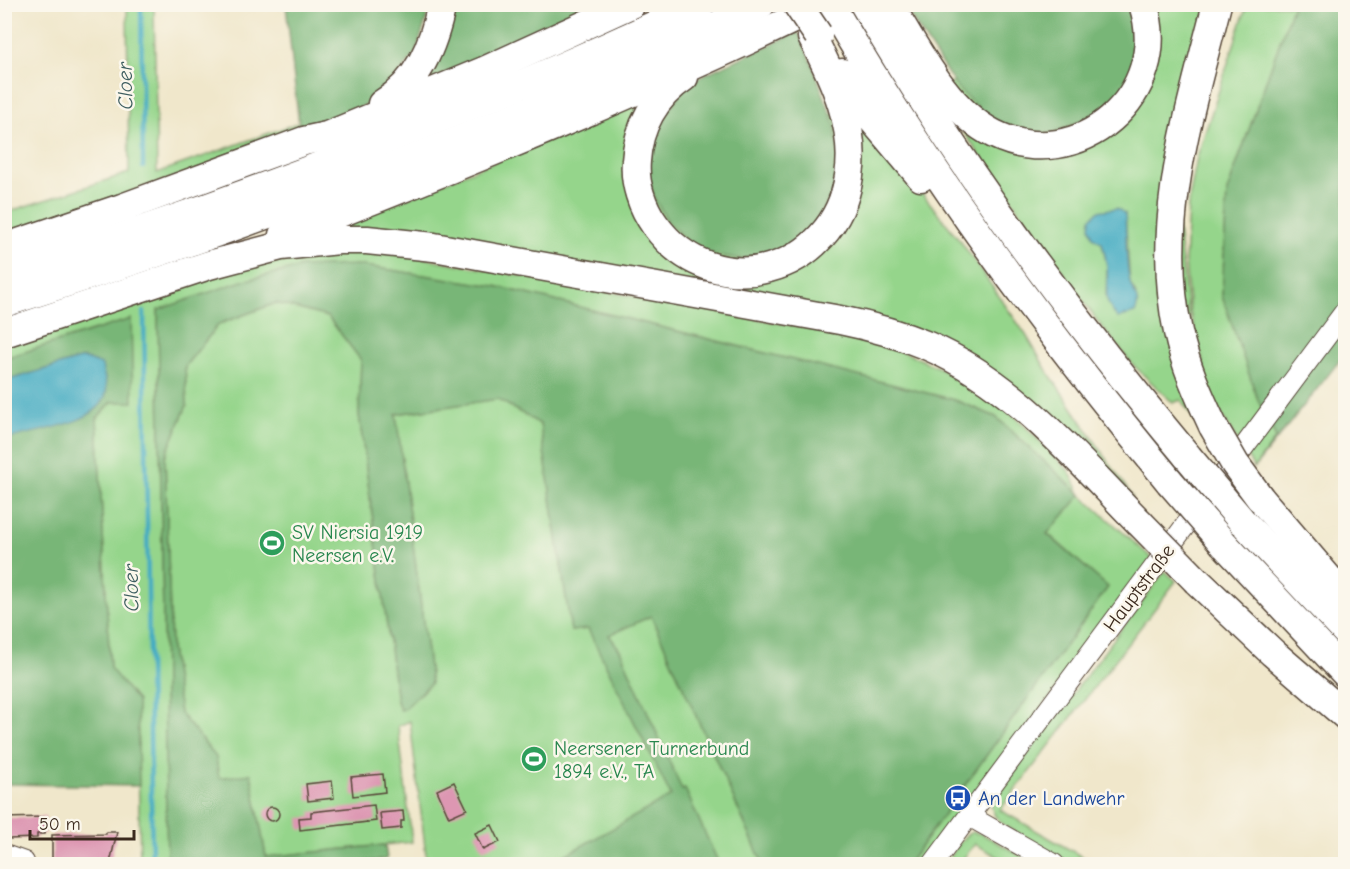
<svg xmlns="http://www.w3.org/2000/svg" width="1350" height="869" font-family="'Comic Neue',sans-serif">
	<style>
		.green { fill: #95d58b; stroke: #688054; stroke-width: 1.5; fill-rule: evenodd }
		.forest { fill: #78b677; stroke: #5a704a; stroke-width: 1.5 }
		.water { fill: #42abc2; stroke: #3e6a70; stroke-width: 1.5 }
		.lines { fill: none; stroke-linecap: round; stroke-linejoin: round }
		.stream { stroke: #42abc2; stroke-width: 4.5 }
		.building { fill: #dd97b2 }
		.minor-casing { stroke: #564638; stroke-width: 22 }
		.highway-casing { stroke: #564638; stroke-width: 31 }
		.minor { stroke: #fff; stroke-width: 20 }
		.highway { stroke: #fff; stroke-width: 28 }
		.highway-bridge-casing { stroke: #564638; stroke-width: 31; stroke-linecap: butt }
		.highway-bridge { stroke: #fff; stroke-width: 28 }
		.labels { text-anchor: middle; dominant-baseline: central; stroke-width: 5; stroke-linejoin: round; paint-order: stroke }
		.leisure-label { font-size: 20px; fill: #27864d; stroke: #fbf7ec; text-anchor: start }
		.street-label { font-size: 20px; fill: #3b2a1e; stroke: #fbf7ec }
		.transit-label { font-size: 20px; fill: #164399; stroke: #fbf7ec; text-anchor: start }
		.water-label { font-size: 21px; font-style: italic; fill: #3e5e60; stroke: #fbf7ec }
	</style>
	<rect width="100%" height="100%" fill="#fbf7ec"/>
	<filter id="ink" filterUnits="userSpaceOnUse"><feTurbulence type="fractalNoise" baseFrequency=".0167" numOctaves="2"/><feDisplacementMap in="SourceGraphic" scale="12" xChannelSelector="R" yChannelSelector="G"/><feConvolveMatrix kernelMatrix="1 2 1 2 8 2 1 2 1" color-interpolation-filters="sRGB"/></filter>
	<filter id="wash" filterUnits="userSpaceOnUse"><feTurbulence type="fractalNoise" baseFrequency=".008" numOctaves="4" result="noise"/><feDisplacementMap in="SourceGraphic" scale="24" xChannelSelector="R" yChannelSelector="G"/><feGaussianBlur stdDeviation="1.35" result="paint"/><feColorMatrix in="noise" values="0 0 0 0 0 0 0 0 0 0 0 0 0 0 0 0 0 1.4 0 .05"/><feComposite in="paint" operator="in"/></filter>
	<g filter="url(#wash)">
		<rect width="100%" height="100%" fill="#f0e7cb"/>
		<g class="green">
			<path d="M127,5H154L157,173L300,122V135L5,235L4,213L129,173Z"/>
			<path d="M1149,5H1209L1170,164L1203,433L1181,400L1173,403L1132,364L1098,322L934,90ZM1125,214L1130,284L1136,294L1106,298L1107,266L1102,243Z"/>
			<path d="M1247,5H1293L1227,192L1222,296L1258,400L1276,438L1254,468L1213,401L1190,312L1185,262L1188,205L1197,157Z"/>
			<path d="M657,94L851,115L912,181L959,239L1026,335L1046,369L1133,498L957,349L322,233Z"/>
			<path d="M374,249L862,338L904,352L944,370L986,394L1018,419L1069,471L1081,495L1153,559L926,864H908L1108,587L1047,533L1080,494L996,417L955,400L495,286L358,265L158,311L167,864H140L137,701L110,669L97,418L112,402L131,319L5,358V340L265,255Z"/>
			<path d="M276,303L328,317L361,360L359,414L397,701L400,709H404L431,683L396,414L498,399L540,424L571,631L588,629L672,797L549,864H427L410,721L398,726L412,842L266,857L251,774L219,778L215,757L180,713L171,648L165,457L187,405L185,366L219,324Z"/>
			<path d="M1165,571L1176,581L1000,810L1095,864H1071L1005,826L995,816L991,806L994,798Z"/>
			<path d="M651,616L763,864H719L685,790L682,791L620,650L608,635Z"/>
			<path d="M972,832L982,834L1036,864H1011L975,844L959,864H944L965,836Z"/>
		</g>
		<g class="forest">
			<path d="M286,5H431L415,55L381,96L356,110L300,135Z"/>
			<path d="M448,5H604L410,92Z"/>
			<path d="M903,5H1130L1137,29L1134,64L1121,91L1097,115L1052,133L1020,132L992,121L957,88Z"/>
			<path d="M1293,5H1345V354L1254,468L1276,438L1258,400L1222,296L1227,192Z"/>
			<path d="M798,32L810,58L835,125L839,159L835,189L808,236L767,256L739,259L712,254L688,242L669,223L655,200L648,176L652,134L683,89L703,75Z"/>
			<path d="M358,265L495,286L955,400L996,417L1081,495L1047,534L1108,587L908,864H763L651,616L609,635L620,650L682,790L685,789L719,864H549L671,796L588,629L571,631L540,424L498,399L396,414L431,683L404,709L400,710L397,701L359,414L361,360L328,317L276,303L219,324L185,366L187,405L165,457L171,648L180,713L216,757L219,778L251,774L266,857L385,845L387,859L354,864H167L158,310L242,281L301,267Z"/>
			<path d="M131,319L133,402H112L97,418L110,668L137,701L139,786L5,784V440L21,434L83,358L5,381V358Z"/>
		</g>
		<g class="water">
			<path d="M1117,208L1125,214C1127,236 1125,260 1130,282C1132,294 1142,298 1135,313L1118,318C1100,299 1109,291 1107,267C1106,259 1104,251 1102,243L1093,237L1090,227L1091,218L1098,211Z"/>
			<path d="M83,358L102,365C103,373 108,385 106,393C100,426 31,430 5,440V381Z"/>
		</g>
		<g class="lines">
			<g class="stream">
				<path d="M141,4L143,167"/>
				<path d="M144,312L152,864"/>
			</g>
		</g>
		<g id="blocks">
			<g class="building">
				<path d="M383,774L385,792L353,796L351,777Z"/>
				<path d="M332,781L334,798L308,801L306,784Z"/>
				<path d="M454,782L467,809L449,817L437,790Z"/>
				<path d="M374,805L376,821L300,830L299,818L311,817V812Z"/>
				<circle cx="272" cy="814" r="7"/>
				<path d="M403,811L404,821H401V828L382,830L380,813Z"/>
				<path d="M45,817V834H37V838L7,839L6,834H4V818Z"/>
				<path d="M492,825L500,842L483,850L475,833Z"/>
				<path d="M106,832H117L110,863L52,864V835L106,834Z"/>
			</g>
		</g>
	</g>
	<g filter="url(#ink)">
		<use href="#blocks" fill-opacity="0" stroke="#564638" stroke-width="1.5"/>
		<g class="lines">
			<defs>
				<g id="minor">
					<path d="M969,816L1054,864"/>
					<path d="M4,855L24,862"/>
					<path d="M933,864L1346,310"/>
				</g>
				<g id="highway">
					<path d="M830,4C929,174 1045,331 1170,482"/>
					<path d="M864,4C958,165 1069,315 1188,457"/>
					<path d="M889,4C916,48 947,111 994,134C1078,176 1173,94 1143,4"/>
					<path d="M842,73L872,119L921,177"/>
					<path d="M684,77C655,96 638,127 636,161C634,183 642,207 655,225C714,307 835,274 849,176C857,128 834,79 812,37"/>
					<path d="M382,104C419,82 433,46 442,4"/>
					<path d="M283,235C466,164 648,90 824,4"/>
					<path d="M4,248L122,208L304,141L327,136L484,71L631,4"/>
					<path d="M4,275C243,201 474,110 700,4"/>
					<path d="M4,303C85,277 166,251 246,222C421,159 594,86 761,4"/>
					<path d="M4,333L209,265L281,246L339,240H367L434,247L840,320C870,326 899,334 928,346C1014,383 1075,457 1140,523"/>
					<path d="M1213,426C1199,396 1185,365 1178,332C1154,220 1190,112 1217,4"/>
					<path d="M1260,498L1346,599"/>
					<path d="M1242,521L1346,632"/>
					<path d="M1224,544L1346,674"/>
					<path d="M1197,581L1273,653L1346,716"/>
				</g>
			</defs>
			<use href="#minor" class="minor-casing"/>
			<use href="#highway" class="highway-casing"/>
			<use href="#minor" class="minor"/>
			<use href="#highway" class="highway"/>
			<defs>
				<g id="highway-bridge">
					<path d="M797,4L818,35"/>
					<path d="M1213,426L1235,464L1260,498"/>
					<path d="M1188,457L1242,521"/>
					<path d="M1170,482L1224,544"/>
					<path d="M1140,523L1197,581"/>
				</g>
			</defs>
			<use href="#highway-bridge" class="highway-bridge-casing"/>
			<use href="#highway-bridge" class="highway-bridge"/>
		</g>
	</g>
	<defs>
		<symbol id="stadium-disc" viewBox="-11 -11 22 22"><circle r="9.5" fill="#2e9e5b" stroke="#fbf7ec"/><path d="M0-5a6.5 5 0 1 0 0 10a6.5 5 0 1 0 0-10ZM-3.5-1.8h7v3.6h-7Z" fill="#fff"/></symbol>
		<symbol id="bus-disc" viewBox="-11 -11 22 22"><circle r="9.5" fill="#1a4fb4" stroke="#fbf7ec"/><path d="M-5-6H5V4H4V6H2V4H-2V6H-4V4H-5ZM-3.5-4V0h7V-4ZM-3.5 1.2v1.5H-2V1.2ZM2 1.2v1.5H3.5V1.2Z" fill="#fff"/></symbol>
	</defs>
	<g fill-rule="evenodd">
		<use href="#stadium-disc" x="257" y="528" width="30" height="30"/>
		<use href="#stadium-disc" x="519" y="744" width="30" height="30"/>
		<use href="#bus-disc" x="943" y="783" width="30" height="30"/>
	</g>
	<g class="labels">
		<g class="leisure-label">
			<text x="292" y="532">SV Niersia 1919<tspan x="292" dy="23">Neersen e.V.</tspan></text>
			<text x="554" y="748">Neersener Turnerbund<tspan x="554" dy="23">1894 e.V., TA</tspan></text>
		</g>
		<g class="street-label">
			<text transform="translate(1139 588) rotate(-53)">Hauptstraße</text>
		</g>
		<g class="transit-label">
			<text x="978" y="798">An der Landwehr</text>
		</g>
		<g class="water-label">
			<text transform="translate(125 86) rotate(-91)">Cloer</text>
			<text transform="translate(131 588) rotate(-91)">Cloer</text>
		</g>
	</g>
	<rect width="1350" height="869" fill="none" stroke="#fbf7ec" stroke-width="24"/>
	<path d="M30 830v9h104v-9" fill="none" stroke="#3b2a1e" stroke-width="3"/>
	<text x="39" y="830" font-size="18" fill="#3b2a1e" stroke="#fbf7ec" stroke-width="4.5" paint-order="stroke">50 m</text>
</svg>
